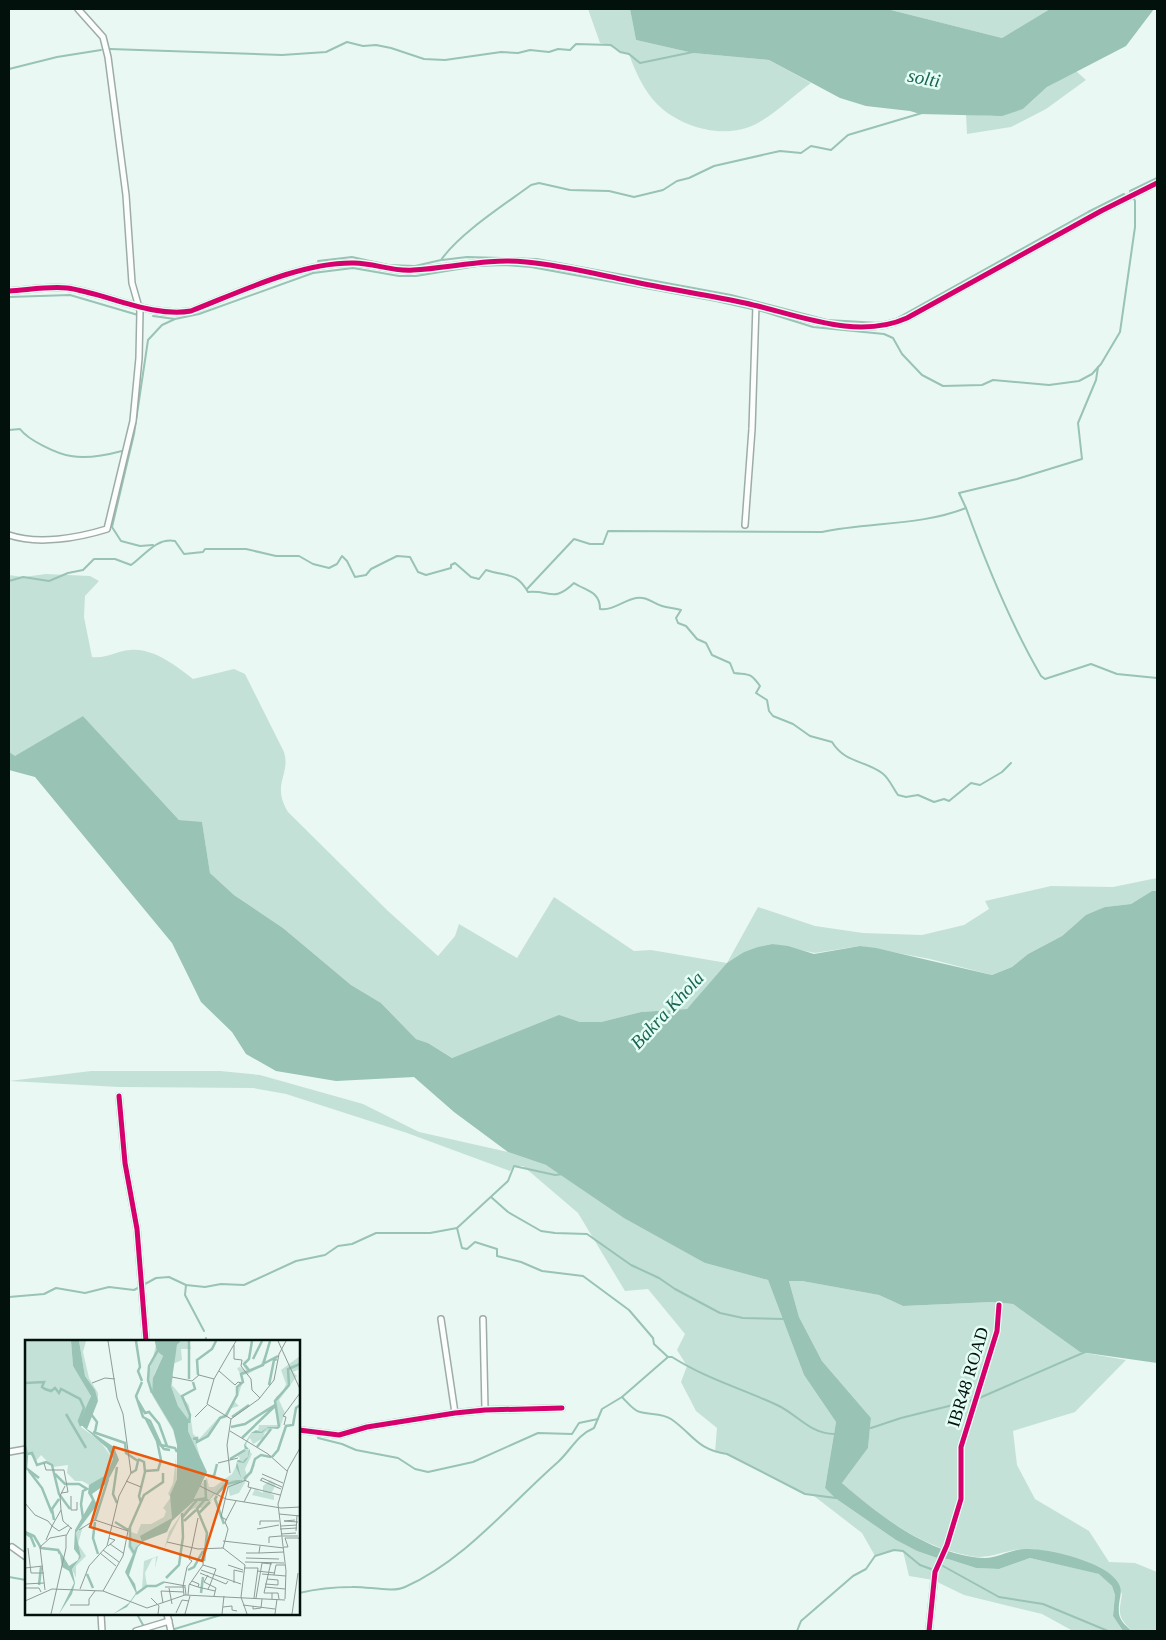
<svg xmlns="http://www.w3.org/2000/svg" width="1166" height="1640" font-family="Georgia,serif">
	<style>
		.green { fill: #c4e1d7 }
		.water { fill: #98c3b5 }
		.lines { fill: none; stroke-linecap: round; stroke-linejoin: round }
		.stream { stroke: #98c3b5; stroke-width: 2 }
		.minor-casing { stroke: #9eaca7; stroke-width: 8 }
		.minor { stroke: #fcfefd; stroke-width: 5 }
		.cycleway-casing { stroke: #e4fef5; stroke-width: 8 }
		.cycleway { stroke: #d6006c; stroke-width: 5 }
		.labels { text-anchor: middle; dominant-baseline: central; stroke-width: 5; stroke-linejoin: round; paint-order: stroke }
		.street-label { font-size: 18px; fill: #03110c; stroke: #e4fef5 }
		.water-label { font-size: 19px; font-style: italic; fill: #1c6351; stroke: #e4fef5 }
		.inset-river { fill: none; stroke: #98c3b5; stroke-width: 2.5 }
		.inset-road { fill: none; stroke: #8e9c97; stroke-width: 1 }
		.view { fill: #e8590c; fill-opacity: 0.15; stroke: #e8590c; stroke-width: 2.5 }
		.inset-edge { fill: none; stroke: #03110c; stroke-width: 2.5 }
	</style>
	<rect width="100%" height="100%" fill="#eaf8f3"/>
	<g class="green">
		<path d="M588,9H630L636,40L693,53L769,60L811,83C793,96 775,114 756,124C725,140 681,128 657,104C644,91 635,71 629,54C618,52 611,45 600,43Z"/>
		<path d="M887,9H1050L1002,38Z"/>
		<path d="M1076,71L1086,80L1046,109L1011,127L967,134L966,114L991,116L1023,109L1047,87Z"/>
		<path d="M46,574L90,576L99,581L85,596L84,617L92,657C106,659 116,651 130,650C152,647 177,666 193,679L234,669L245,674L284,752C291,775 271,784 288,812L388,911L438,956L455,936L459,924L517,958L554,897L634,951L651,950L727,963L758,907L815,926L863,933L922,935L964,925L989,909L985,901L1051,886L1113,887L1157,878V891H1152L1131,904L1105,907L1078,922L1062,936L1028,954L1012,967L992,975L930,959L860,946L815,953L771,944L744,952L687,1009L641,1012L601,1022H580L559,1016L452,1058L428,1043L416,1039L381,1003L351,985L283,928L234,895L210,873L202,823L179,820L83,716L15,757L9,752V575L23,577Z"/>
		<path d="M91,1071H220L260,1075L363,1104L419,1132L508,1152L546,1165L705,1263L768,1280L804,1375L836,1422L825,1488L835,1498L896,1540L917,1551L940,1559H948L976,1568L999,1569L1030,1558L1100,1574L1112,1586L1115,1595L1113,1616L1123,1631H1073L1042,1614L964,1595L933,1580L909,1576L903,1551L894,1550L875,1556L862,1533L814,1496L805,1494L727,1454L715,1452L717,1428L696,1411L681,1382L687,1366L677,1350L685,1334L648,1289L625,1291L578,1213L523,1166H514L510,1171L407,1133L286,1094L253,1088L119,1087L9,1081Z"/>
		<path d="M789,1281H802L879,1295L903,1306L992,1302L1013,1304L1080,1352L1126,1360L1075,1412L1013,1431L1017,1465L1035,1499L1089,1531L1109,1562L1135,1563L1157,1572V1631H1132C1117,1617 1119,1613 1122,1594C1118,1587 1113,1576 1107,1572C1089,1562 1046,1549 1026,1549C1006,1549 991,1560 970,1556C921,1547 879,1516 842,1483L868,1448L871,1418L822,1361L799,1317Z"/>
	</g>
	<g class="water">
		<path d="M630,9H887L1002,38L1050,9H1154L1126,46L1047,87L1023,109L1002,116L920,114L910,111L866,106L840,98L769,60L693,53L636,40Z"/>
		<path d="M83,716L179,820L202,822L210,873L234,895L283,928L351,985L381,1003L416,1039L428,1043L452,1058L559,1015L580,1022H601L641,1012L687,1009L727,963L744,952L758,947L772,944L788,946L814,954L860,946L876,948L992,975L1012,967L1028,954L1062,936L1086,915L1105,907L1131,904L1152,891H1157V1363L1080,1352L1013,1304L992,1302L903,1306L879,1295L802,1281H789L799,1317L822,1361L871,1418L868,1448L842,1483C881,1517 931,1556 985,1558C998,1558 1012,1549 1026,1549C1047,1548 1092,1560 1109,1573C1129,1590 1117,1594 1119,1614C1120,1621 1127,1627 1132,1631H1123L1113,1616L1115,1595L1112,1586L1099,1574L1030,1558L999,1569L976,1568L948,1559H940L917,1551L896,1540L835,1498L825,1488L836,1422L804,1375L768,1280L705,1263L624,1218L546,1165L508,1152L454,1112L414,1077L336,1081L276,1071L246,1054L232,1032L201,1002L172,943L35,777L9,770V752L15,756Z"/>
	</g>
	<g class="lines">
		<g class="stream">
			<path d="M110,49L282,55L326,52L347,42L363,46L376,45L391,48L424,59L445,60L501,52L518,53L530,50L549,52L558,49L570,50L576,44L611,45L620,52L629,54L640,63L693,52"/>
			<path d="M9,69L57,57L101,50"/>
			<path d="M442,260L467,257L537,259L731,295L827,320L880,323"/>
			<path d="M318,261L352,257L388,265L415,266L441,260C460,233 504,205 531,185L539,183L570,190L609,191L634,197L663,190L677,181L689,178L714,166L780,151L801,153L811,146L831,150L848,135L922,113"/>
			<path d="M9,297L70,295L138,315"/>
			<path d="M153,316L175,319L199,314L313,273L353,268L399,276H416L477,266L506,265L531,267L716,301L765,312L813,327L884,334L893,338L902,354L922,375L943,386L982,385L993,380L1049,385L1079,381L1092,374L1101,364L1120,332L1135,227V201L1130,191L1157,178"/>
			<path d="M894,320L1088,212L1124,194"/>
			<path d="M9,430L20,429C28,440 57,454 71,456C87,459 107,455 122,451"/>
			<path d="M966,508C987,566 1010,623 1041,676L1045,679L1091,664L1117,674L1157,678"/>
			<path d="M153,545L140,546L121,541L112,527L134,434L148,340L162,325L175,319"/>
			<path d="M9,581L23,577L49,581L68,573L83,570L94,559H115L131,565C145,555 157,537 175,541L184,554L203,552L205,549H246L276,556H299L313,564L329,568L337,564L342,556L347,561L355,577L366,575L371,569L397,556L410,557L418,572L426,575L451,568V565L455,563L471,577L479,579L486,570C506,577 516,571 528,592C551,590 553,603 574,583C586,591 600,591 600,609C613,611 624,600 636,598C647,596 652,603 662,606C668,608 674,608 681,610L676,618L678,623L686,626L697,639L706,643L712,655L730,663L734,673C749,675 750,672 760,686L756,693L767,700L769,711L773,716L793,724L810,736L832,742C845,763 864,760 882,773C889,778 893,788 898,795L906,797L918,795L934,802L944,799L949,801L971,783L980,785L1002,772L1011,763"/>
			<path d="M527,589L574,539L590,544H603L608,531L822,532C870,522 920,526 966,508L959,493L1017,479L1082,459L1078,423L1096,380L1098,367"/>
			<path d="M491,1197L508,1212L541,1231L555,1233L587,1234L631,1265L659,1278L675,1289L720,1313L743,1318L785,1319"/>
			<path d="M457,1228L462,1248L467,1249L475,1242L497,1249V1256L521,1262L542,1271L583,1276L629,1310L653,1338L654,1344L668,1357"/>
			<path d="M186,1285L185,1295L204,1331"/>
			<path d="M9,1297L44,1294L56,1288L85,1293L109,1287L134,1290L156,1278L169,1277L186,1285L205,1287L221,1284L244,1285L296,1261L325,1255L338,1246L352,1244L376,1233H430L457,1228L508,1181L514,1166L555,1175L563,1174"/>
			<path d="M205,1341L206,1338"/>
			<path d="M622,1397C627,1402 634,1411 640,1412C651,1415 662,1413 671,1419C693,1434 697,1450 727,1454L805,1494L836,1498"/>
			<path d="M871,1428L901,1418L977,1399L1085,1352"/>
			<path d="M318,1438L342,1444L356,1450L398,1458L415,1469L428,1472L473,1462L538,1433L572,1434L579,1423L598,1419"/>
			<path d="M943,1566L999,1597L1043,1604L1108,1631"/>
			<path d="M9,1577L26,1580"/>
			<path d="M299,1593C316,1589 334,1587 352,1587C366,1586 393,1593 405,1587C464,1561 510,1504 558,1462C571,1450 577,1435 594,1428L602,1409L622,1397L668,1357H672C707,1379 740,1388 777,1405C797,1414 810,1434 834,1434"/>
			<path d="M137,1614L143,1625"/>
			<path d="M168,1631L224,1614"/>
			<path d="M797,1631L801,1621L853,1576L866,1569L875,1556L894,1550L903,1551L920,1565L931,1569"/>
		</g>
		<defs>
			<g id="minor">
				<path d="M9,291C27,290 49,286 67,288C105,293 152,318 191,311C240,292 301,262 354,263C374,263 393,272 413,270C451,268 487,258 526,262C561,265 596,274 630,281C668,289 707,295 745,303C796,314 856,341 907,318L1101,211L1157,183"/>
				<path d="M745,525L752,429L756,305"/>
				<path d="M9,535C38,545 78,538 107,529L133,421L139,358L140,311L132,283L126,195L108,57L103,37L78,9"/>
				<path d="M119,1096L125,1163L137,1229L146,1341"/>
				<path d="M441,1319L455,1413"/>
				<path d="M483,1319L485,1410"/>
				<path d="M299,1430L339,1435L367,1427L455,1413L485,1410L562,1408"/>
				<path d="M9,1452L26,1449"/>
				<path d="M12,1547L26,1557"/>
				<path d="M101,1614L102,1631"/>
				<path d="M167,1614L171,1631"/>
				<path d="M136,1631L169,1621"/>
				<path d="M929,1631L935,1572L947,1545L961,1499V1447L997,1331L999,1305"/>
			</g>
		</defs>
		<use href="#minor" class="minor-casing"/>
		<use href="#minor" class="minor"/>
		<defs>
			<g id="cycleway">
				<path d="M9,291C27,290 49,286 67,288C105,293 152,318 191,311C240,292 301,262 354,263C374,263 393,272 413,270C451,268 487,258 526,262C561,265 596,274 630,281C668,289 707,295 745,303C796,314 856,341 907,318L1101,211L1157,183"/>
				<path d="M119,1096L125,1163L137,1229L146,1341"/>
				<path d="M299,1430L339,1435L367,1427L455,1413L485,1410L562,1408"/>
				<path d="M929,1631L935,1572L947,1545L961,1499V1447L997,1331L999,1305"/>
			</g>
		</defs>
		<use href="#cycleway" class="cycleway-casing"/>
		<use href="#cycleway" class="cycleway"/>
	</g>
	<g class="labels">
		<g class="street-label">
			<text transform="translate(968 1377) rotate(-73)">IBR48 ROAD</text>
		</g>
		<g class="water-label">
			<text transform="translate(924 78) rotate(11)">solti</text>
			<text transform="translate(667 1010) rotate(-47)">Bakra Khola</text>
		</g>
	</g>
	<g transform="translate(25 1340)">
		<rect width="275" height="275" fill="#eaf8f3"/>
		<path d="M0,1H46L48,26L66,55L56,87L75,101L88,119L81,135L74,141L64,145L57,141H50L42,133L43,125L28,127L16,115L11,121L1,110ZM54,1H61L58,12L64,38L73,53V61L69,49L60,36ZM132,1L133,12L138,16L129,35L127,54L148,89L152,106L149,92L127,55L122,41ZM156,1H164L166,9H156L157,20L148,24L152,5ZM246,1L239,25L223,34L217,35L218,41L213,56L209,61L214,66L204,69L201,77L195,79L183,97L171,102L175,117L163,91V79L153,66L146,46L145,43L148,32L147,45L164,65L168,94L174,99L195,76L199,75L212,55L211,48L218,39L212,28L215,27L222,32L218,25L219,20L224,31L235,26ZM275,16V29L268,32L272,36L254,60L260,73L255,88L245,87L248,89L240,92L238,98L228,104L225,98L222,102L221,107L227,114L220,129L222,136L228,124L230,125L214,153L205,156L203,147H200L179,168H170L156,175L139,209L144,192L156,174L169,161H184L189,158L191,154L184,160L180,157L169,160L175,145L182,138L184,147H189L207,134L215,118L211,115L219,111L220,104L226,93L233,91L234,85H254L249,67L251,57L258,52L261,44L256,30ZM151,117L152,139L145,155L148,161L147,178L116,196L117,202L111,207L109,217L103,207L106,192L112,194L116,184H126L139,177L141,171L138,168L146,157L143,154L148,143ZM245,140L251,144L246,154L249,155V160L227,155L230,149L238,153V146ZM58,186L53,204L61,216L51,226V238L47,229L56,217L51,193ZM133,216L130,228L131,217L127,219L120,233L122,246L117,249L119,221Z" fill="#c4e1d7"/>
		<path d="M46,1H54L60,36L70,50L73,61L62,89L89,107L94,120L81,144L67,154L72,165L51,193L56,217L47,229L50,243L47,254L34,274L49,243L44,231L37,227L34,209L44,226L53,220L54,216L49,209L50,190L67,160L63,153L64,145L81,135L88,119L82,108L54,83L66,56L48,26ZM132,1H156L152,5L146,46L153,66L163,79V91L182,132L169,159L180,157L184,160L196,144L204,140H217L211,127L212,121L213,120H214L218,122L220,119L223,117L224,109H220L219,105L226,93L231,90L236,92L243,87H255L253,89L242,88L237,93H226L220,105L225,110L223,118L219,123L212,122L217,141L204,140L196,144L184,161H169L147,181L142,192L119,201L113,207L104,235L110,244L112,253L102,267L88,274L104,263L111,253L100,232L111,207L117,202L115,196L147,178L145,155L152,139V105L148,89L127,54L128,38L138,16L133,12Z" fill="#98c3b5"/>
		<path class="inset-river" d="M111,1L115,27L113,31L117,41M164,1V39M228,19L237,1M238,24L253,16M224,30L219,24L224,19L227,1M173,35L172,20L187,9L191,1M117,42L111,56L118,77L125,81L136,105L150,108L152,112M0,43L19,42L17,47L20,49L26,51L30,48L34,53L36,49L55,59L59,68L54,81L56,86M244,45L249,20L252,19M127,53L123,40L124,26L133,10L131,1M113,61L120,73L124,72L134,84L142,106M41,74L61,108M66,74L72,82L70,92M207,77L224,65M164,83L165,75L157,56L170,49L168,42M206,87L220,84L250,65M254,87L250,61L264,45L263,29L275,24M68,92L100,103L101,113L113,121L111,130L106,133M217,98L251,65M168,99L172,98V102L183,96L195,78L201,76L212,55V47L218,42L216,34L238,25L245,1M133,102L139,109L145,110M0,106L2,114L7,113L12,125L21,122L27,125L34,154L45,169M232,107L246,89M2,115L1,128L14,138M247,117L253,110L261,86L268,85L271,68L275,65M113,119L119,122L120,132L114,156L116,163M205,119L220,110M4,131L17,148L27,173M120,131L133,130L136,120L132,101L121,79M30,134L40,144H54L62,149L58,151L56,164L58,178M183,136H189L192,124M219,139L226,132L230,119L236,115L246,117M192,154L201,144L215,141M192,156L190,159L199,184M92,163L88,154L92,127M174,173L185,162M157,178L172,160M29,180L27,169L34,159M70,180L83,139M159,181L171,170M70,182L68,198L73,214M90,182L103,190L105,188M0,192L9,196L16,208L33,210L35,214M0,193L6,197L10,207M109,213L105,206V187L119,155L138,142V133M179,221L182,193L172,169L181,158L180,140M163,230L169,227L178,211M62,234L68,248M141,238L154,225L158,197L157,173M14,245L16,227M176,253L178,237M111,254L122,246H131L139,242"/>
		<path class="inset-road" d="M253,1L275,49M209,5V19L217,20L216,26L226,39L227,50L235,58M194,31L210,45L213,42L216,43M147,37L167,41L174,35L189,39L211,1M189,39L182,64L206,79M67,43L80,38L90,39M170,77L182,65M259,85L261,77L258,76L275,53M205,91L243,114L262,131M19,123L21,130H39L43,152L36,153M193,123L213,118M205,133L202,105L206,79L234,59L249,40L254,14L261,1M237,134L258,143M219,140L224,142L223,147L255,155M235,140L256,149M236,140L237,138L257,147M101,141L116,147M40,146L35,156L36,170L27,186L34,191L44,185M175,146L201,159L256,168L275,167M46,156V170H52V162M211,161L200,182L203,189L198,208L220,225L216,257L222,274M219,162L226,148M0,163L10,175L23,181L27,186L21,200M36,170L38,181L47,189M254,174L275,176M202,180L196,177L203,147L221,140M270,180L259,181L273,182M235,185V181H254M256,186L272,185M232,189L254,185M255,189L272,188M54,190L70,180L103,191L98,216L78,251M271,191L272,175M256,194L271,193M257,196H273M198,201L259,208M142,202L173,209L198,208M244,203V197L256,196M85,204L98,213M83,206L90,200L84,198M167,207L173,178M259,207H263L260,198H275M3,208L6,233H19M78,210L94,222M75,213L91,226M221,213H234L235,206M234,213L259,212M221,218L254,219M220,222L259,223M246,222L239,253H247M178,225L191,229L185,245L191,248L189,256M203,225L218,230M0,228L18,226M219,228H233L229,258M176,230L216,244M232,231L250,233M175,233L201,244L203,241M237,234L261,236M183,235L179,242L185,245L183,249M249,235L251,225H260M139,242L161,246M209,243V230L218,232M0,244L19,243M164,244L173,247L174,244L167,241M240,244L253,245V240L242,239M140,247H160L161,255M173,247L190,251M240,247L260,249M0,248H14L16,252M144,248L147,264M55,249L64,226L82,206L94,156L106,133L98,74L92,58L83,1M20,250L15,207L25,198L41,195M159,255L158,246L162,227L167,221L164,219L167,207M163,255L164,245L178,225L179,209M126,258L134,266L133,274M231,258L237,223L247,224M247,259V253H253L254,259M260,259L261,231L253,164L263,129L275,108M0,261L27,249L78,251L122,268L160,255L260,260M138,263L136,251L159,252M45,265H64V259L70,251M218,265L250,269M228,266V269L236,268L237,259M198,267L207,266V270L212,271M151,273L157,260L164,261M26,274L41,208V196L46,187M160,274L165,256M197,274L199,256M250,274L252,259M267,274L273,233"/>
		<path class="view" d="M89,107L202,141L177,221L65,187Z"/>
		<rect width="275" height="275" class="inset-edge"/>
	</g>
	<rect width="1166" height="1640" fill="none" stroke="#03110c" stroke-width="20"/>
</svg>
